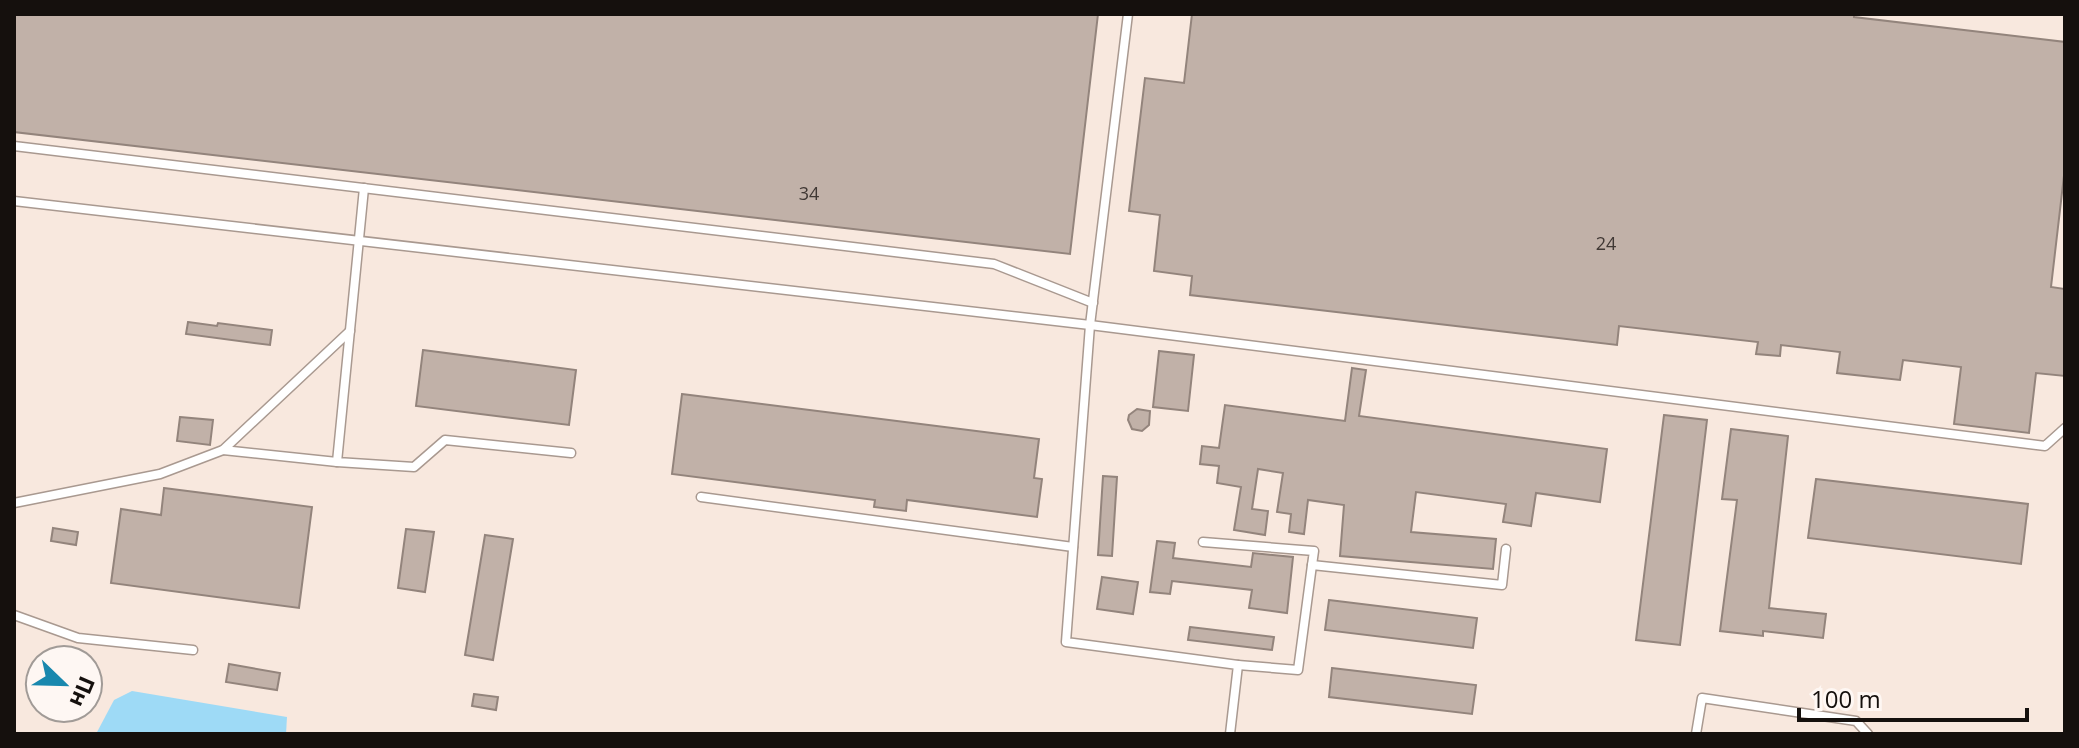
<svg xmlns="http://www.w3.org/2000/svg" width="2079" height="748" font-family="'Open Sans',sans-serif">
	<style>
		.water { fill: #9edaf6 }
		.building { fill: #c1b1a8; stroke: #93847c; stroke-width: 2 }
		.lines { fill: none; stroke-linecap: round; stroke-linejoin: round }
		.service-casing { stroke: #a99990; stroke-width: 11 }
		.service { stroke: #fff; stroke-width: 8 }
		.labels { text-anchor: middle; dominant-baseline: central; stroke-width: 8; stroke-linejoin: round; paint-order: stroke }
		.number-label { font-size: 18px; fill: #403834 }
	</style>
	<rect width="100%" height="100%" fill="#f8e8de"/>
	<path class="water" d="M132,691L287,717L286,734H96L114,700Z"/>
	<g class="building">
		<path d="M14,14H1098L1070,254L14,132Z"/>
		<path d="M1192,14H1854V17L2065,42V167L2051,287L2065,289V376L2036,373L2029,433L1954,424L1961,367L1903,360L1900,380L1837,373L1840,352L1781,345L1780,356L1756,354L1758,342L1619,326L1617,345L1190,295L1192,276L1154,271L1160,215L1129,211L1145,78L1184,83Z"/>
		<path d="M188,322L217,326L218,323L272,330L270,345L186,334Z"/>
		<path d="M423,350L576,370L569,425L416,406Z"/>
		<path d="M1159,351L1194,355L1188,411L1153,407Z"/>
		<path d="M1352,368L1366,370L1359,416L1607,449L1600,502L1536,493L1531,526L1503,522L1506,504L1416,492L1411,532L1496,539L1493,569L1340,556L1344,505L1308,500L1304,534L1289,532L1291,514L1277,512L1283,473L1258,469L1252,509L1268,511L1265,535L1234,530L1241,487L1217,483L1219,466L1200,464L1202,446L1219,448L1225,405L1345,421Z"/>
		<path d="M682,394L1039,439L1034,478L1042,479L1037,517L907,500L906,511L874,507L875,500L672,474Z"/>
		<path d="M1137,409L1150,411L1149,425L1142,431L1132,429L1128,420L1129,415Z"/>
		<path d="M1664,415L1707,420L1680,645L1636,640Z"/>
		<path d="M180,417L213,420L210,445L177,441Z"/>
		<path d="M1731,429L1788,436L1769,608L1826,614L1823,638L1763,631V636L1720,631L1737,500L1722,499Z"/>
		<path d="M1103,476L1117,477L1112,556L1098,555Z"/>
		<path d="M1816,479L2028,504L2021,564L1808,538Z"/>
		<path d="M164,488L312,507L299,608L111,583L121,509L161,515Z"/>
		<path d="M53,528L78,532L76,545L51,541Z"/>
		<path d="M406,529L434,532L425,592L398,588Z"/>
		<path d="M485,535L513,539L493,660L465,655Z"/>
		<path d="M1157,541L1175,543L1173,558L1251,567L1253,553L1293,557L1287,613L1249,608L1252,590L1172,581L1170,594L1150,592Z"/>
		<path d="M1102,577L1138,582L1133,614L1097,609Z"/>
		<path d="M1329,600L1477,618L1473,648L1325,630Z"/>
		<path d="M1190,627L1274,637L1272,650L1188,640Z"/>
		<path d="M229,664L280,673L277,690L226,682Z"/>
		<path d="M1332,668L1476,685L1472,714L1329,697Z"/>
		<path d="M474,694L498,697L496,710L472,706Z"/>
	</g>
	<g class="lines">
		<defs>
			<g id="service">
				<path d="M1128,14L1090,325L1066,642L1238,665L1230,734"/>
				<path d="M14,146L994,264L1093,303"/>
				<path d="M364,188L337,462L414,467L445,440L571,453"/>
				<path d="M14,201L1090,325L2045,446L2065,428"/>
				<path d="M223,450L337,462"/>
				<path d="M701,497L1073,547"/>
				<path d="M14,503L160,474L223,450L350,331"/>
				<path d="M1203,542L1314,551L1312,565"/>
				<path d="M14,615L78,638L193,650"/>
				<path d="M1238,665L1298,670L1312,565L1502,585L1506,549"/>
				<path d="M1696,734L1702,698L1856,721L1868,734"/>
			</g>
		</defs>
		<use href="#service" class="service-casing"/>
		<use href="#service" class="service"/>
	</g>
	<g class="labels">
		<g class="number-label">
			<text x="809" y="193">34</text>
			<text x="1606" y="243">24</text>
		</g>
	</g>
	<rect width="2079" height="748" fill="none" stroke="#15100d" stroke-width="32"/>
	<g transform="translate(64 684) rotate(113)"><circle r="38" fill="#fef7f3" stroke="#a19b97" stroke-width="2"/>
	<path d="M0-6L14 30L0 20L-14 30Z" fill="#1988ae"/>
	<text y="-12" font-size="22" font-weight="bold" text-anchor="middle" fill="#15100d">Пн</text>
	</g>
	<path d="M1799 708v12h228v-12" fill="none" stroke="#15100d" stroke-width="4"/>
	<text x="1811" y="708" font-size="24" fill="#15100d" stroke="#fef7f3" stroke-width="6" paint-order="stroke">100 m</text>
</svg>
